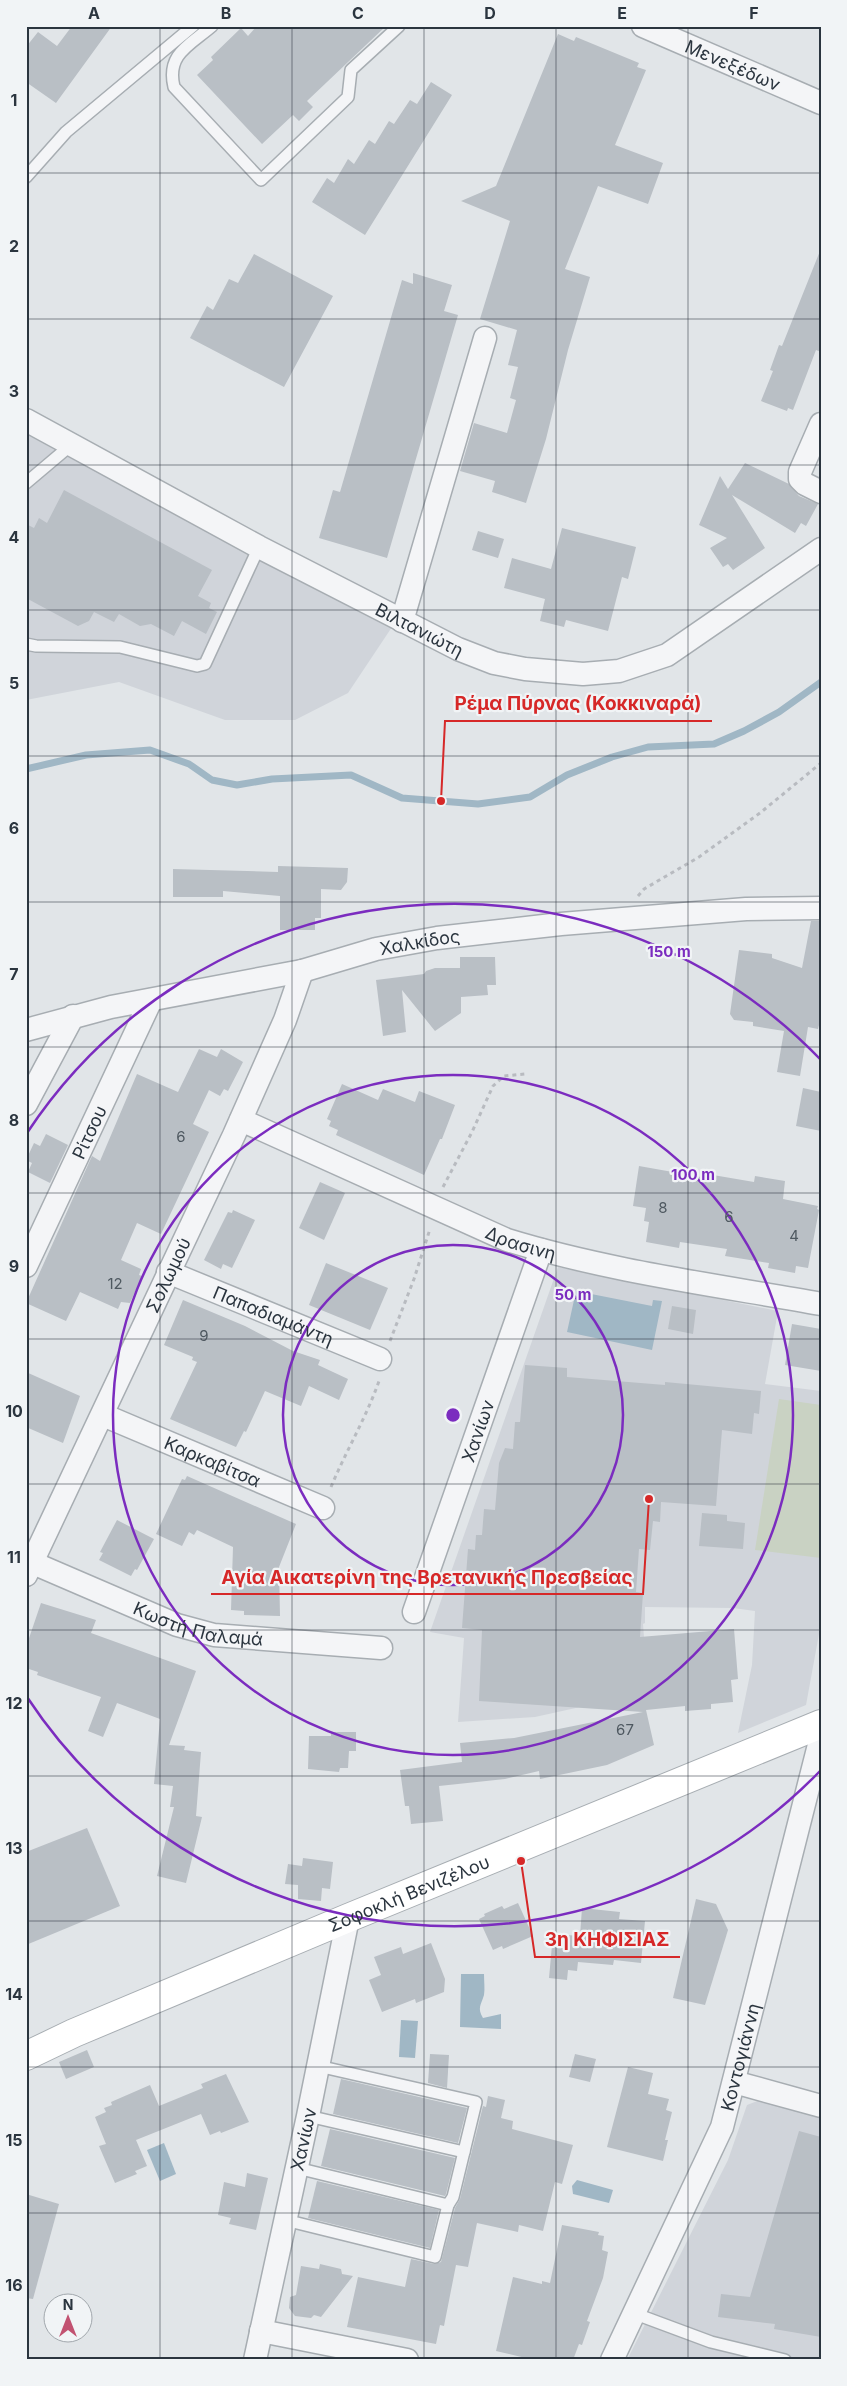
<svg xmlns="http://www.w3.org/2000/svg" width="847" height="2386" font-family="Inter,sans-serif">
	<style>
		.built { fill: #d0d4da }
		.green { fill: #c9d2c3 }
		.water { fill: #a0b7c5 }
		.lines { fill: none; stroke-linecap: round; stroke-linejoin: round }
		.stream { stroke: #a0b7c5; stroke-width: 7 }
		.building { fill: #b9bfc5 }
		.service-casing { stroke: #a7adb2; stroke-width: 14 }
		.minor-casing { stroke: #a7adb2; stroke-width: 25 }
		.secondary-casing { stroke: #a7adb2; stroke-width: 30 }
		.path { stroke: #b8bbc0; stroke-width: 3; stroke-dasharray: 4 4; stroke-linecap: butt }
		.service { stroke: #f4f5f7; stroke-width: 11 }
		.minor { stroke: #f4f5f7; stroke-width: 22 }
		.secondary { stroke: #fff; stroke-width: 28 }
		.grid { fill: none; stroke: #2b353f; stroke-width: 1; stroke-opacity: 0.55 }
		.ring { fill: none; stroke: #7b2cbf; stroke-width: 2.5 }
		.labels { text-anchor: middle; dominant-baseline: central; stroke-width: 4.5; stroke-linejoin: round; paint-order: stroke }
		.number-label { font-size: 15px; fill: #4e5860 }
		.street-label { font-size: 18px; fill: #2b353f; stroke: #f1f4f6 }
		.centre { fill: #7b2cbf; stroke: #f1f4f6; stroke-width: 2.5 }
		.ring-label { font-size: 15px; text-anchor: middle; font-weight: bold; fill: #7b2cbf; stroke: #f1f4f6; stroke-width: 4.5; stroke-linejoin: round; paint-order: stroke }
		.leader { fill: none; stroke: #d62828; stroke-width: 2 }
		.callout-dot { fill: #d62828; stroke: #f1f4f6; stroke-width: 2 }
		.callout-label { font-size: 19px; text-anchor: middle; font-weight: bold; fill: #d62828; stroke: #f1f4f6; stroke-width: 4.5; stroke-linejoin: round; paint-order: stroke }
		.neatline { fill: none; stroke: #2b353f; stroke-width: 2 }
		.grid-label { font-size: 16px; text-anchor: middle; font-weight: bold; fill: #2b353f }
	</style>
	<rect width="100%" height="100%" fill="#e1e5e8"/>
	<g class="built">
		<path d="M26,434L55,450L392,627L348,693L295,720H225L119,682L26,700Z"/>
		<path d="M558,1267L778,1311L765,1384L821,1391V1623L806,1705L738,1733L752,1665L755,1611L733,1608L645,1607V1623L643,1624L648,1692L535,1717L458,1722L464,1638L430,1632Z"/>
		<path d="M760,2100L821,2117V2360H627L728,2160L747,2105Z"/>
	</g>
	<path class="green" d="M779,1399L821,1405V1558L755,1550Z"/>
	<g class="water">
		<path d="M576,1291L652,1306L653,1300L662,1301L652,1350L567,1332Z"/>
		<path d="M461,1974H484C484,1981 485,1989 484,1995C481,2005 477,2008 483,2018L501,2014V2029L460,2027Z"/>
		<path d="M401,2020L418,2021L415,2058L399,2057Z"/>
		<path d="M164,2143L176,2174L160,2181L147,2150Z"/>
		<path d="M577,2180L613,2190L609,2203L573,2194L572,2186Z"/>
	</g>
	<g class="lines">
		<path class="stream" d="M26,769L86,755L150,750L189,764L212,780L237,785L272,779L351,775L402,798L478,804L530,797L567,775L612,757L648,747L714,744L744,731L779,712L821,682"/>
	</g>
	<g class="building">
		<path d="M72,26H112L56,103L26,82V47L38,32L57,46Z"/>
		<path d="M257,26H386L307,101L313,107L299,121L293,115L262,144L197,75L213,60L211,57L241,28L248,36Z"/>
		<path d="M558,34L574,41L576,37L639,63L637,67L646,70L615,145L663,163L648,204L598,186L565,269L590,277L568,350L546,439L526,503L492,492L495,481L460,471L474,423L507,433L516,400L510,398L518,367L508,365L517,330L480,319L510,221L461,201L496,186Z"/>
		<path d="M431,82L452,95L365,235L312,202L327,178L334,183L348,159L354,164L369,140L375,144L389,121L394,124L410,100L417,104Z"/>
		<path d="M820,251L821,352L816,350L793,410L788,408L787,411L761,401L773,371L770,370L779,345L782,346Z"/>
		<path d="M254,254L333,296L284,387L190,338L207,306L213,310L229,279L238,283Z"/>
		<path d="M413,273L452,285L444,311L458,315L387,558L319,538L333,490L340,492L402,280L413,284Z"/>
		<path d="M745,463L789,484L799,496L818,504L806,526L801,523L795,533L732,495L765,548L733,570L728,564L723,567L710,548L727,538L699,525L720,476L728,489Z"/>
		<path d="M64,490L212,570L198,596L211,603L209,608L217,612L206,634L182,621L174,636L151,624L140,626L119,614L114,622L94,612L89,621L78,626L26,598V524L34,528L39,518L47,523Z"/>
		<path d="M562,528L636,547L628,579L622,577L608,631L566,620L564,627L540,621L545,599L504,588L512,558L551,569Z"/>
		<path d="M478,531L504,539L498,558L472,550Z"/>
		<path d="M278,866L348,868L347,882L341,890L321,889V918H315V930H280V896L223,891V897H173V869L278,872Z"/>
		<path d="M811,921H821V1017L818,1029L808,1027L800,1076L777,1072L784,1031L753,1026V1022L734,1020L730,1014L739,950L772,954V958L802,968Z"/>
		<path d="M460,957H495L496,985H487L488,995L461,997V1013L435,1031L402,990L406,1032L383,1036L376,980L424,974L426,971L435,968H460Z"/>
		<path d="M199,1049L217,1057L221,1049L243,1062L228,1091L224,1089L220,1096L209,1090L193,1124L209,1132L161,1234L137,1223L121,1260L141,1269L139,1275L142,1276L130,1303L121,1302L118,1309L80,1292L66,1321L26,1303L92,1156L100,1161L137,1074L178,1092Z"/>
		<path d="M342,1084L378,1100L383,1089L415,1102L419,1091L455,1105L442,1139H440L424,1175L336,1135L338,1130L329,1126L331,1121L327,1119Z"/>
		<path d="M803,1088L821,1092V1131L796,1126Z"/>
		<path d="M46,1134L68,1145L50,1183L28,1172L32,1163L26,1160L34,1143L40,1146Z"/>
		<path d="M639,1166L712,1179L713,1175L754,1182L755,1176L785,1181L783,1199L818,1206L817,1209L819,1210L808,1268L796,1266L795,1273L768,1268L769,1263L725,1256L727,1249L680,1242L679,1248L646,1242L649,1222L644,1221L646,1208L633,1206Z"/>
		<path d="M320,1182L345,1193L324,1240L299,1228Z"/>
		<path d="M233,1210L255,1220L232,1268L223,1264L221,1269L204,1260L228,1212L232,1213Z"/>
		<path d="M326,1263L388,1288L370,1330L309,1305Z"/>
		<path d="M183,1300L245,1326L293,1351L320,1360L318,1365L348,1379L339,1400L309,1386L301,1406L265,1391L246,1432L244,1431L236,1447L170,1419L197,1362L192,1360L193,1357L164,1345Z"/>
		<path d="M672,1306L696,1310L693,1334L668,1329Z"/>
		<path d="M792,1324L821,1329V1371L785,1365Z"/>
		<path d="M525,1365L567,1368V1377L665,1385V1382L761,1391L759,1414L754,1413L752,1434L722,1430L716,1506L661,1502L660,1522L653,1521L650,1550L639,1549L636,1592L643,1593L640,1637L734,1629L738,1679L731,1680L733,1702L711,1704V1709L685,1711V1706L646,1710L654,1745L607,1765L540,1779L539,1771L505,1779L439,1786L443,1821L411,1824L409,1806H405L400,1770L462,1762L460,1743L514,1738L643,1712L479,1701L482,1630L462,1628L468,1549L475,1550L476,1535H482L484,1509L495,1510L499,1463L505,1448L513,1449L515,1422H520Z"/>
		<path d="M26,1372L80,1396L63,1443L26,1427Z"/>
		<path d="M187,1476L296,1524L279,1567L280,1616L244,1615V1611L231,1610L233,1547L197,1530L194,1535L189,1532L182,1546L156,1534L182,1479L185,1480Z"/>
		<path d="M702,1513L727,1515V1521L745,1523L743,1549L699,1546Z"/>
		<path d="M117,1520L154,1539L137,1570L135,1569L131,1576L99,1560L103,1553L100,1552Z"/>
		<path d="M41,1603L96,1620L91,1633L196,1671L169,1745L185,1746L184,1750L201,1752L196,1816L202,1817L186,1883L157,1876L174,1807H170L173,1786L154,1784L160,1719L117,1703L103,1737L88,1731L101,1697L37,1675L38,1672L26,1668V1647Z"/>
		<path d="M331,1732H356V1751H349L348,1768H340L339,1772L308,1769L309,1736H331Z"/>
		<path d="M87,1828L120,1906L26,1945V1852Z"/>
		<path d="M303,1858L333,1862L330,1889L322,1888L321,1901L298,1899V1885L285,1884L288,1864L302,1866Z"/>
		<path d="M696,1899L716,1904L728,1930L705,2005L673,1998Z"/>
		<path d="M518,1903L533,1936L503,1949L502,1946L493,1950L479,1919L485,1916L484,1914L502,1906L504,1909Z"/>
		<path d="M582,1908L620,1912L619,1919L645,1921L641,1963L614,1960L613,1965L578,1962L577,1971L568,1970L567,1980L549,1978L553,1934L580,1936Z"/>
		<path d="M431,1943L445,1979L444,1992L416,2003L415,1999L382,2012L369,1980L381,1975L374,1957L401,1947L403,1954Z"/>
		<path d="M87,2050L94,2067L66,2079L59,2062Z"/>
		<path d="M430,2054L449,2055L447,2088L428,2083Z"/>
		<path d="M575,2054L596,2059L590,2082L569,2077Z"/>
		<path d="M628,2067L653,2073L648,2094L669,2099L666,2110L672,2112L665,2140H668L663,2161L607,2147Z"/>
		<path d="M226,2074L249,2122L221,2133L220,2131L210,2135L201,2114L136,2140L147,2166L135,2171L137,2174L115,2183L99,2146L106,2144L95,2117L106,2112L104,2108L112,2105L111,2102L150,2085L159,2106L203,2088L201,2084Z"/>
		<path d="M341,2079L467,2108L458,2143L333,2114Z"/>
		<path d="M488,2096L505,2100L501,2118L513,2121L512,2129L573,2145L562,2184L555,2182L543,2231L519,2225L518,2232L477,2223L468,2267L456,2265L444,2326L440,2325L436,2344L347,2327L358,2277L405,2287L411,2259L434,2264L441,2262L455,2208L460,2199L483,2106L486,2107Z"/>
		<path d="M330,2129L455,2158L446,2194L445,2196L321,2166Z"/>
		<path d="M799,2131L821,2137V2337L774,2329L775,2324L718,2317L721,2294L750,2297Z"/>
		<path d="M247,2173L268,2178L256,2230L229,2224L231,2218L218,2215L224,2182L245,2187Z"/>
		<path d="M317,2181L439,2210L430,2248L308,2218Z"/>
		<path d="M26,2194L59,2204L33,2299L26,2298Z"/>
		<path d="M562,2225L599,2232L598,2235L604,2236L602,2250L608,2252L603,2278L587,2321L590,2322L582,2345L579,2344L573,2360H534L496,2351L513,2277L542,2284V2281L550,2283Z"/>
		<path d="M320,2264L341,2269L342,2274L353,2276L321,2317L314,2315L311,2318L295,2316L289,2308L290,2297L296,2295L301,2266L319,2269Z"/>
	</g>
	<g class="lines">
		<defs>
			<g id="service">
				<path d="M212,26C190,45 166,54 174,87L261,180L348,97L351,70L399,26"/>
				<path d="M26,177L66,132L193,26"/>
				<path d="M26,483L71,445"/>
				<path d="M26,644L36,646L120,647L197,666L205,664L259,547"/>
				<path d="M308,2116L464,2152"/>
				<path d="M297,2168L448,2205L453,2197L476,2102L318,2066"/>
				<path d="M285,2220L435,2257L448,2205"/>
				<path d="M633,2313L711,2342L785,2360"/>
			</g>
			<g id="minor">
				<path id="s1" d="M643,26L821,103"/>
				<path id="s2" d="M26,420L259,547L458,649L494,663L525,669L583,674L619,671L667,655L821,549"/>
				<path d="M821,424L800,472V479L805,484L821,492"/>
				<path d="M402,621L485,338"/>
				<path id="s3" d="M26,1030L111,1007L302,971L376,949L437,938L561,924L746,909L821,908"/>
				<path d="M26,1104L73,1016"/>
				<path id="s4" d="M241,1120L507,1240C608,1271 716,1285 821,1304"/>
				<path id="s5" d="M26,1266L151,1000"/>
				<path id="s6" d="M168,1272L380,1359"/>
				<path id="s7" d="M103,1415L323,1508"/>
				<path id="s8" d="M26,1560L177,1625L214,1635L381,1648"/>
				<path id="s9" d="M26,1575L234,1135L285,1020L302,971"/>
				<path id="s10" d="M414,1612L541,1250"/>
				<path d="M734,2082L821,2106"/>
				<path d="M261,2331L407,2360"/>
				<path id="s11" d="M255,2360L308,2116L348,1918"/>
				<path id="s12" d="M612,2360L722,2127L821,1737"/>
			</g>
			<g id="secondary">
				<path id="s13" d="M26,2056L74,2033L348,1918L821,1724"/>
			</g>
		</defs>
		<use href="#service" class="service-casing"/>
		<use href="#minor" class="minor-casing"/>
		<use href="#secondary" class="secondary-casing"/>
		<g class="path">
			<path d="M638,896L644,889L699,857L760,813L821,763"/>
			<path d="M443,1187L472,1132L493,1086L504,1076L525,1074"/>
			<path d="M390,1341L414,1279L430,1229"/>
			<path d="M331,1487C346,1451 366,1418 379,1381"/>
		</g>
		<use href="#service" class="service"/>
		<use href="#minor" class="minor"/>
		<use href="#secondary" class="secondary"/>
	</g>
	<path class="grid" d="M160,26V2360M292,26V2360M424,26V2360M556,26V2360M688,26V2360M26,173H821M26,319H821M26,465H821M26,610H821M26,756H821M26,902H821M26,1047H821M26,1193H821M26,1339H821M26,1484H821M26,1630H821M26,1776H821M26,1921H821M26,2067H821M26,2213H821"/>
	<g class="ring">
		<circle cx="453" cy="1415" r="170"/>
		<circle cx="453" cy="1415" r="340"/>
		<path d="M821 1770A511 511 0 0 1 27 1697M27 1133A511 511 0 0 1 821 1060"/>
	</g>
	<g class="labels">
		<g class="number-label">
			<text x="181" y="1136">6</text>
			<text x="663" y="1207">8</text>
			<text x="729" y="1216">6</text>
			<text x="794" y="1235">4</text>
			<text x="115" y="1283">12</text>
			<text x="204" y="1335">9</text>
			<text x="625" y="1729">67</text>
		</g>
		<g class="street-label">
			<text stroke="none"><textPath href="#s1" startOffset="98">Μενεξέδων</textPath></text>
			<text stroke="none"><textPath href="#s2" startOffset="446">Βιλτανιώτη</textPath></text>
			<text stroke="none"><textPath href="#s3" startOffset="404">Χαλκίδος</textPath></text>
			<text stroke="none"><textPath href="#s5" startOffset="148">Ρίτσου</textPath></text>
			<text stroke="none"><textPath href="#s4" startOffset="306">Δρασινη</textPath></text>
			<text stroke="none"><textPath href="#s9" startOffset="332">Σολωμού</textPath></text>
			<text stroke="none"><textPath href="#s6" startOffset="114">Παπαδιαμάντη</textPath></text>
			<text stroke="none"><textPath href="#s10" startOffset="192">Χανίων</textPath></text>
			<text stroke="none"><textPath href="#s7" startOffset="119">Καρκαβίτσα</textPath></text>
			<text stroke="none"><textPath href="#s8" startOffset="185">Κωστή Παλαμά</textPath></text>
			<text stroke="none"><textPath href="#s13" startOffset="416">Σοφοκλή Βενιζέλου</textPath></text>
			<text stroke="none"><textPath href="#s12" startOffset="330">Κοντογιάννη</textPath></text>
			<text stroke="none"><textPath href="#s11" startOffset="226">Χανίων</textPath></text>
		</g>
	</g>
	<circle cx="453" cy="1415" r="8" class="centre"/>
	<g class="ring-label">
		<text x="669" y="957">150 m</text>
		<text x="693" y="1180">100 m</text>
		<text x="573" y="1300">50 m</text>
	</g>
	<path class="leader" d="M441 801L445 721H712M649 1499L643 1594H211M521 1861L535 1957H680"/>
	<g class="callout-dot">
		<circle cx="441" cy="801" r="5"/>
		<circle cx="649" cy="1499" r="5"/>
		<circle cx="521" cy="1861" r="5"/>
	</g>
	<g class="callout-label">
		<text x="578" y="710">Ρέμα Πύρνας (Κοκκιναρά)</text>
		<text x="427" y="1584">Αγία Αικατερίνη της Βρετανικής Πρεσβείας</text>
		<text x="607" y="1946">3η ΚΗΦΙΣΙΑΣ</text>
	</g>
	<rect width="847" height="2386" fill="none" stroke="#f1f4f6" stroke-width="55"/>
	<g transform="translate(68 2318)"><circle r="24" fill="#f1f4f6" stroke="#a2a8ad"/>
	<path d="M0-4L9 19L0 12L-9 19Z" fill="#c25271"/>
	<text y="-8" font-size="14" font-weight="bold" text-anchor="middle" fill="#2b353f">N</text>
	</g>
	<rect x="28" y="28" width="792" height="2330" class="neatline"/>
	<g class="grid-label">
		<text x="94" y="19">A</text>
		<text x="226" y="19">B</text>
		<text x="358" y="19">C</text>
		<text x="490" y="19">D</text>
		<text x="622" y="19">E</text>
		<text x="754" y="19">F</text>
		<text x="14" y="106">1</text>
		<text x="14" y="252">2</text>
		<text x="14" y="397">3</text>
		<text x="14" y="543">4</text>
		<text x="14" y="689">5</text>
		<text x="14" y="834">6</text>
		<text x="14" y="980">7</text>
		<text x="14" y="1126">8</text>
		<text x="14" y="1272">9</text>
		<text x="14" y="1417">10</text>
		<text x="14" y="1563">11</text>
		<text x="14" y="1709">12</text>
		<text x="14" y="1854">13</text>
		<text x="14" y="2000">14</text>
		<text x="14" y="2146">15</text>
		<text x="14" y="2291">16</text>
	</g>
</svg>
